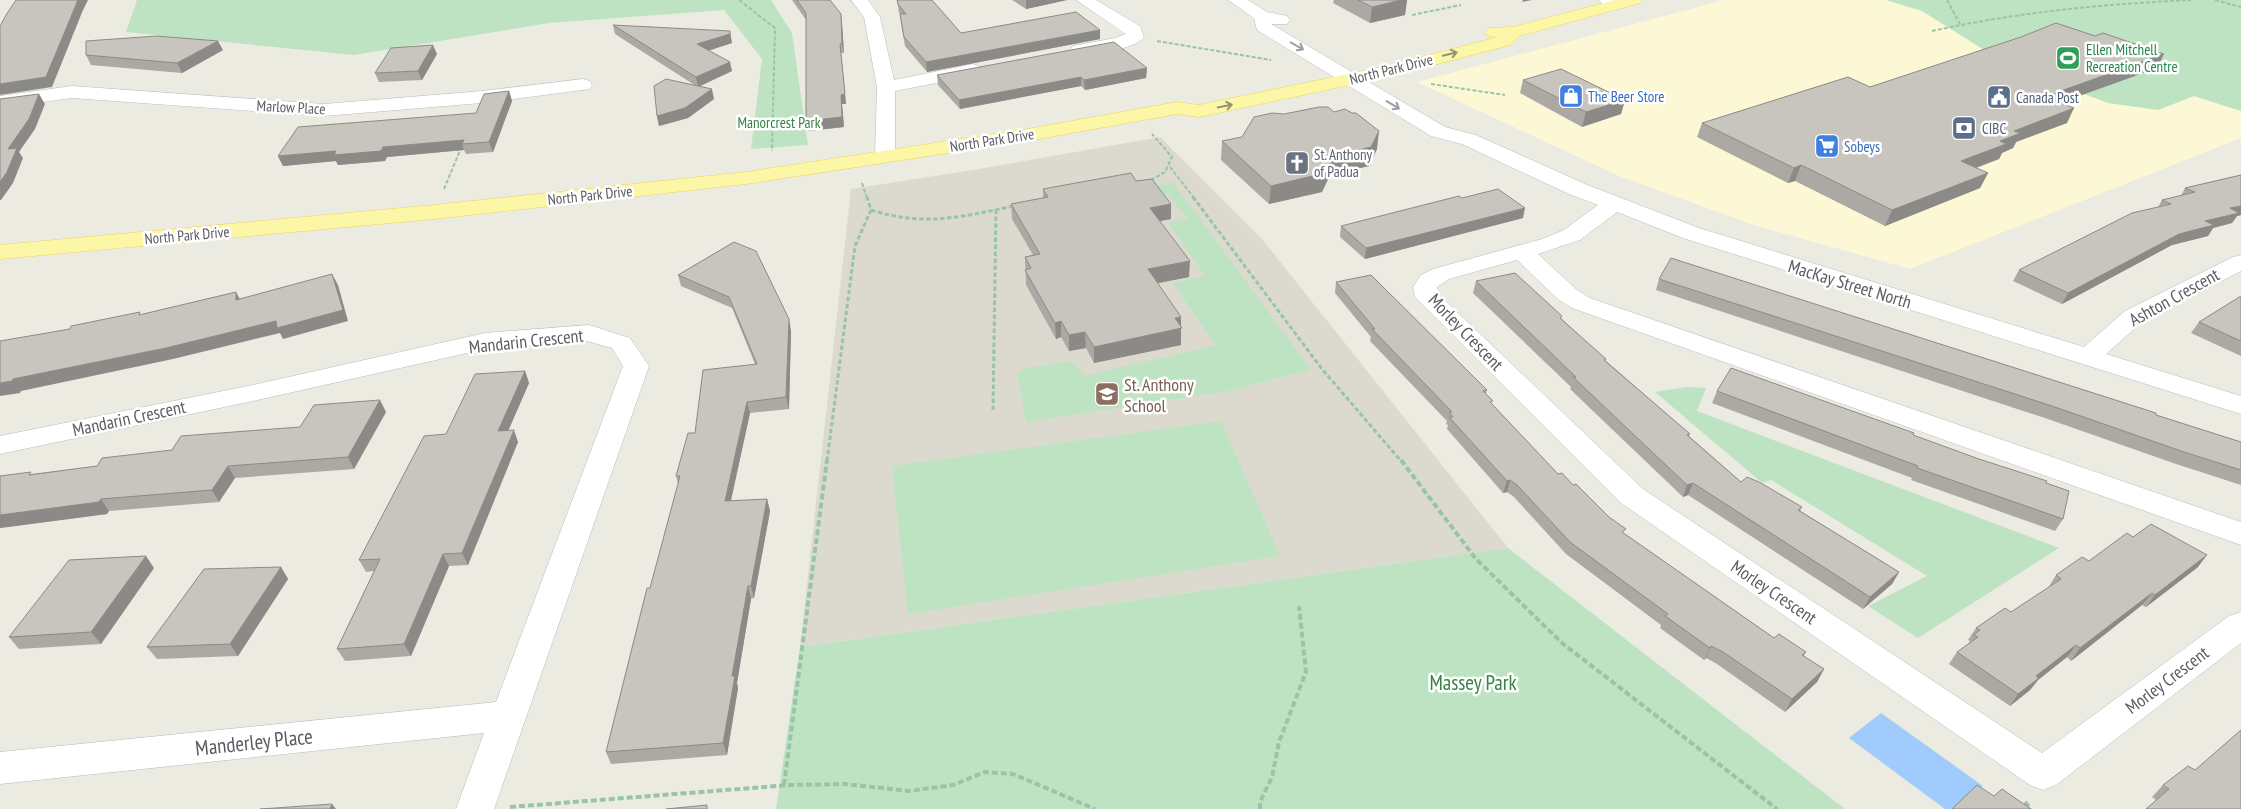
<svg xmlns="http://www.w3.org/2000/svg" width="2241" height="809" font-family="'PT Sans Narrow',sans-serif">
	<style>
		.commercial { fill: #fcf8d6 }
		.education { fill: #dcdacf }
		.green { fill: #bee3c2 }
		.water { fill: #a1cbfc }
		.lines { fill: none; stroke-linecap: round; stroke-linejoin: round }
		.minor-casing { stroke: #b9bac0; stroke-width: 1 }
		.major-casing { stroke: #ecd35a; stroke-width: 1 }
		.path-far2 { stroke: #98c4a9; stroke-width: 2; stroke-dasharray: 4 2; stroke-linecap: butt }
		.path-far1 { stroke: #98c4a9; stroke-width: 3; stroke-dasharray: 4.5 2.5; stroke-linecap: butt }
		.path { stroke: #98c4a9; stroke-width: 4; stroke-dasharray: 6 3; stroke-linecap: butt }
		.minor { fill: #fff; fill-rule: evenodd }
		.major { fill: #fcf7a6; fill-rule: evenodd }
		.wall { fill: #aca9a4 }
		.shaded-wall { fill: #8c8a86 }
		.building { fill: #c8c5bf; stroke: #8c8a86 }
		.oneway { stroke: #9c9da1 }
		.oneway2 { stroke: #93927a }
		.labels { text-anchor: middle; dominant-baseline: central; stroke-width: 5; stroke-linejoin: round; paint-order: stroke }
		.far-leisure-label { font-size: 15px; fill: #27864d; stroke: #fff; text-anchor: start }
		.far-street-label { font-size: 15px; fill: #5a5c62; stroke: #fff }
		.far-shop-label { font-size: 15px; fill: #366cbe; stroke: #fff; text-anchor: start }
		.far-service-label { font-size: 15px; fill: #4e5e75; stroke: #fff; text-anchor: start }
		.far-park-label { font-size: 15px; fill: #378343; stroke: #fff }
		.far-worship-label { font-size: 15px; fill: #5b616d; stroke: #fff; text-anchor: start }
		.street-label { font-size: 18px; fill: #5a5c62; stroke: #fff }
		.education-label { font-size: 18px; fill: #785e54; stroke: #fff; text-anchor: start }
		.near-park-label { font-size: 21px; fill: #378343; stroke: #fff }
		.near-street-label { font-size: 21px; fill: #5a5c62; stroke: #fff }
	</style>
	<rect width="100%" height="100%" fill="#ecebe1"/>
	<path class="commercial" d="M1724,0H1886L1922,11L2010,66L2158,110L2194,96L2241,111V138L1910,269L1754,225L1619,176L1417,82Z"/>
	<path class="education" d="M1160,137L1262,239L1508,548L800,647L851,189L979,169Z"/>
	<g class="green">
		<path d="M137,0H771L792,33L808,145L751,149L762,59L724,10L549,23L354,55L126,32Z"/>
		<path d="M1886,0H2241V111L2194,96L2158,110L2108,103L2010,66L1922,11Z"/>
		<path d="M1173,182L1311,370L1228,391L1026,422L1017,374L1027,368L1072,361L1084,376L1216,345L1173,283L1205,275L1167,222L1189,220L1168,195L1153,196L1146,189Z"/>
		<path d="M1686,387L1706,388L1697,411L2059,548L1918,638L1868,606L1927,576L1771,480L1762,483L1655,392Z"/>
		<path d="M1221,421L1280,556L908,614L892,466Z"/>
		<path d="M1508,548L1845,809H776L800,647Z"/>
	</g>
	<path class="water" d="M1881,713L1983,786L1956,809H1945L1849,738Z"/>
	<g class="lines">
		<defs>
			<g id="minor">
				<path d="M851,0H868L880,17L894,80L973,64L979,66L982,70L979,74L973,76L895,91V156L892,160L885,162L878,160L875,156L877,87L864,17Z"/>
				<path d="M1076,0H1096L1140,26L1144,37C1135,50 1094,53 1079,55L1073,54L1070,50L1073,46L1115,38L1126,34Z"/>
				<path d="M1228,0H1248L1267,12L1287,16L1290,20L1287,24H1271L1445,127L1476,135L1585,184L1699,228L2084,347L2125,311L2233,257L2241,255V271L2143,321L2106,354L2241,396V414L1683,238L1617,212L1580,240L1538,254L1577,290L1590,298L2241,522V545L1572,308L1559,300L1517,260L1449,279L1437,287L1439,295L1643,489L2042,753L2229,616L2241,612V643L2056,785L2043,790L2030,785L1621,503L1415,297L1413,287L1421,275L1433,269L1542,239L1564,230L1598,205L1569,194L1462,144L1431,136L1257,30L1254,18Z"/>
				<path d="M1599,0H1622L1625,4L1623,8C1615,10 1604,7 1599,0Z"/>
				<path d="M583,79L590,81L592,85L590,89L482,103L324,116L72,98L0,108V96L72,86L324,104L482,91Z"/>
				<path d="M589,325L630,338L649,366L494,809H456L484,733L0,784V752L496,702L623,366L612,348L587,341L485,349L253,401L0,454V436L253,385L485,333Z"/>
			</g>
			<path id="major" d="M1615,0H1642L1640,3L1519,36L1510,45L1392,76L1199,117L1177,114L1033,140L746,184L434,219L0,259V245L434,205L746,172L1033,128L1177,102L1199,105L1391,65L1498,37L1488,36L1485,32L1488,28L1513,27Z"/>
		</defs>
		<use href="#minor" class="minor-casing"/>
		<use href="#major" class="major-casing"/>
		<g class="path-far2">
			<path d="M739,0L775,28L772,151"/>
			<path d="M1947,0L1960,24"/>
			<path d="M2215,0L2241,7"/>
			<path d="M1412,15L1461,5"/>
			<path d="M1932,31C2018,12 2104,4 2191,0"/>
			<path d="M1157,41L1271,60"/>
			<path d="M1431,84L1505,95"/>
			<path d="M1170,167L1194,198"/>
			<path d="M1151,180L1165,172L1172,157L1152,134"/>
			<path d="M862,183L867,198"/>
			<path d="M444,189L461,148"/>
		</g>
		<g class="path-far1">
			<path d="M1193,197L1322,369L1401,461"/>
			<path d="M871,210C925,227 960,217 1014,206"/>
			<path d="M993,410L996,209"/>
			<path d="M827,461L855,246L871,210L867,197"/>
		</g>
		<g class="path">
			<path d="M1401,460L1476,559L1562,643L1777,809"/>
			<path d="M784,785L827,460"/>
			<path d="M2025,802L2031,809"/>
			<path d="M510,807L790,785L845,784L909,791L953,785L985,772L1013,774L1095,809"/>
			<path d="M1260,809V802L1272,777L1279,742L1306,672L1299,606"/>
		</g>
		<use href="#minor" class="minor"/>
		<use href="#major" class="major"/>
	</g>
	<g class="wall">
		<path d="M792,0H830L842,23L844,53H841L846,104H842L844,127L808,131L806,20Z"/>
		<path d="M897,0H932L961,33L1100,30V39L927,72L905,46L901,23L900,14L899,13Z"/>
		<path d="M1012,0H1067L1026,9Z"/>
		<path d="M1334,0H1407L1405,15L1370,23L1333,3Z"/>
		<path d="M613,25L732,43L708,50L732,71L700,86L714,99L688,118L659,126L657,116L696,86L615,34Z"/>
		<path d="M223,50L182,73L91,65L86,55Z"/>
		<path d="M437,54L422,80L379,82L375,73Z"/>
		<path d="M1147,68L1146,78L1085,90L1081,86L960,109L938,85L937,75Z"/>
		<path d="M2157,68L2060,103L2067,123L2016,142L2013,148L2002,153L1999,159L1976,168L1988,173L1980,188L1885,226L1795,181L1788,183L1697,137L1702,123Z"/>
		<path d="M1523,80L1625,100L1621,114L1582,127L1520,93Z"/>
		<path d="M509,91L512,101L493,152L466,154L464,150L387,157L385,161L338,165L336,161L283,166L278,156L476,113Z"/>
		<path d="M1222,141L1377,149L1369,166L1330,175L1322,192L1269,204L1221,160Z"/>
		<path d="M2241,175V215L2237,216L2232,223L2213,228L2208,236L2172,245L2062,304L2013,281L2019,270L2158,207L2162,200L2181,196L2185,188Z"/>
		<path d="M1136,181L1171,204V219L1160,221L1189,277L1158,283L1181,327V345L1094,363L1086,348L1069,351L1061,337L1056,339L1026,285L1025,257L1033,255L1012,219L1011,204L1043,198V189Z"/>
		<path d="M1523,218L1365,259L1340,237L1341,226Z"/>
		<path d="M734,242L791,331L789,409L750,413L731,501L767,499L770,511L754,598L751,599L737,683L738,688L727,755L611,764L606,752L678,484L676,476L695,433L755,364L732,308L681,286L678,275Z"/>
		<path d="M1659,279L2156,415L2241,442V485L2176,464L2045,418L1656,290Z"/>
		<path d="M1476,281L1562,316L1561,318L1606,361L1690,434L1689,436L1741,482L1802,507L1800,511L1899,572L1892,584L1863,609L1688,495L1683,497L1570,389L1571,387L1473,293Z"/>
		<path d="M1336,282L1487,390L1486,394L1492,404L1558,474L1573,485L1624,534L1774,638L1806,652L1804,656L1824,669L1817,682L1785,712L1717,664L1706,658L1704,660L1660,628L1661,625L1566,554L1514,497L1507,492L1503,493L1447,429L1448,425L1446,424L1447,421L1370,341L1371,337L1335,293Z"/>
		<path d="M2241,296V356L2191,333L2199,322Z"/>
		<path d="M525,371L529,383L508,430L518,442L468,565L449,566L411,656L345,661L337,649L374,571L366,572L359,560L446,434Z"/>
		<path d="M1717,391L1913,435L2063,519L2055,531L1911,480L1912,478L1712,403Z"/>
		<path d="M386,412L354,469L235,478L219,502L109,511L107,514L0,528V476L32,474L97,466L172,450Z"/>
		<path d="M2133,537L2198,567L2146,607L2142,605L2071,661L2067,657L2038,680L2030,690L2010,706L1949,664L1957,652L1968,644L1970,641L1968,640L1976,628L2011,612L2048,588L2056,575L2089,561Z"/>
		<path d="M281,567L288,579L238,656L157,659L147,647Z"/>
		<path d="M154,568L101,644L19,649L9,637Z"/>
		<path d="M2195,770L2241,809L2156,800L2152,797L2163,785Z"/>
	</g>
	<g class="shaded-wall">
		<path d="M78,0H88L83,10L52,87L0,95V84Z"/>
		<path d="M1026,0H1067L1026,9Z"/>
		<path d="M1402,0H1407L1405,15L1370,23L1372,7Z"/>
		<path d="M1523,0H1532L1522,2Z"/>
		<path d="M841,14L842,23L844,53L842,44Z"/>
		<path d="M1100,30V39L927,72L926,62Z"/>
		<path d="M730,31L732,43L699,54L697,44Z"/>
		<path d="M218,41L223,50L182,73L177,63Z"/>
		<path d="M840,44L846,104H842L844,127L808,131L806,121L841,95Z"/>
		<path d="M433,45L437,54L422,80L418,71Z"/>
		<path d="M2164,54L2157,68L2037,111L2044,97Z"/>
		<path d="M730,62L732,71L698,87L696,77Z"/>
		<path d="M1147,68L1146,78L1085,90L1084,80Z"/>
		<path d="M1081,77V86L960,109L959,100Z"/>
		<path d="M712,89L714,99L688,118L659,126L657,116Z"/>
		<path d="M509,91L512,101L493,152L489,142Z"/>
		<path d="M39,94L45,104L35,129L19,152L23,158L13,183L1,200H0V182L8,149Z"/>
		<path d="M1625,100L1621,114L1582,127L1586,112Z"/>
		<path d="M2074,108L2067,123L2016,142L2013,148L2002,153L1999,159L1954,176L1961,161L2000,141L2014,131Z"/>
		<path d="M1379,131L1377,149L1369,166L1330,175L1322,192L1269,204L1271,186L1332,157Z"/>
		<path d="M464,140L462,144L464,150L387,157L385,161L338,165L336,161L283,166L278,156Z"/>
		<path d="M1801,165L1795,181L1788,183L1794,168Z"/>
		<path d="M1988,173L1980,188L1885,226L1892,210Z"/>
		<path d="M1171,204V219L1149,223L1150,208Z"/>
		<path d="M2241,206V215L2237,216L2232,223L2213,228L2208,236L2172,245L2062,304L2068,293L2179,234L2230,208Z"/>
		<path d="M1525,208L1523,218L1365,259L1366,248Z"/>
		<path d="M1190,261L1189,277L1148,285V269Z"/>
		<path d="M332,274L338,285L348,321L283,339L280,333L173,359L21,391L20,393L0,396V383Z"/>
		<path d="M236,292L242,303L236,300Z"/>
		<path d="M1181,317V345L1094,363V347L1175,318Z"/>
		<path d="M789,319L791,331L789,409L786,397Z"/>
		<path d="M1061,321V337L1056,339L1055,323Z"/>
		<path d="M1085,332L1086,348L1069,351V335Z"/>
		<path d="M525,371L529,383L503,443L498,431Z"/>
		<path d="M380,400L386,412L354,469L348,457Z"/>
		<path d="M747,402L750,413L728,513L725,501Z"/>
		<path d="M514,430L518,442L468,565L462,553Z"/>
		<path d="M228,466L235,478L219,502L212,490Z"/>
		<path d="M1510,480L1507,492L1503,493L1507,481Z"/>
		<path d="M1693,483L1688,495L1683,497L1687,485Z"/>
		<path d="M101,499L109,511L107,514L0,528V515Z"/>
		<path d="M767,499L770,511L754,598L751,586Z"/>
		<path d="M443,554L449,566L411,656L404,644Z"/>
		<path d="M2207,555L2198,567L2146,607L2155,595Z"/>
		<path d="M146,556L154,568L101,644L91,632Z"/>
		<path d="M281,567L288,579L238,656L230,644Z"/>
		<path d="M1899,572L1892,584L1863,609L1870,597Z"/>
		<path d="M748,586L751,599L737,683L738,688L727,755L723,743L732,676Z"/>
		<path d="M2152,593L2142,605L2071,661L2080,648Z"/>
		<path d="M2076,645L2067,657L2038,680L2030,690L2010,706L2018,694L2036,676Z"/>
		<path d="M1711,646L1706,658L1704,660Z"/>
		<path d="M1824,669L1817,682L1785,712L1792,699Z"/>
		<path d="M332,804L336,809H330Z"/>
	</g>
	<g class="building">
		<path d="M16,0H78L46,77L0,84V26L6,15Z"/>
		<path d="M797,0H830L841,14L842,44H840L845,94L841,95L842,117L806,121V13Z"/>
		<path d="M897,0H932L961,33L1076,12L1100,30L926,62L904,37L900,14H906L898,4Z"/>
		<path d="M1358,0H1402L1372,7Z"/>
		<path d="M2056,23L2095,36L2103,33L2164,54L2044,97L2074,108L2014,131L2021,133L2000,141L2006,144L1961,161L1988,173L1892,210L1801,165L1794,168L1702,123L1848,77L1870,87L2021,37Z"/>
		<path d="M613,25L730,31V34L697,44L730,62L696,77Z"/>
		<path d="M157,36L218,41L177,63L86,55V41Z"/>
		<path d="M1114,42L1147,68L1084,80L1081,77L959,100L937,75Z"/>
		<path d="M433,45L418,71L375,73L391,48Z"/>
		<path d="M1561,69L1625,100L1586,112L1523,80Z"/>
		<path d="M666,79L712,89L685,108L657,116L654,86Z"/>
		<path d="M509,91L489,142L462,144L464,140L383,147L381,151L334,155L336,151L278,156L298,127L476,113L484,94Z"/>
		<path d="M39,94L29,119L8,149L17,148L7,172L0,182V99Z"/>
		<path d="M1319,107H1328L1334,112L1345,109L1352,113H1356L1379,131L1371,147L1332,157L1325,173L1271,186L1222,141L1242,137L1254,117L1272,113L1284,114Z"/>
		<path d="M1131,173L1136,181L1152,179L1171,204L1150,208L1190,261L1148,269L1181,317L1175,318L1182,328L1094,347L1085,332L1069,335L1061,321L1055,323L1025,270L1031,268L1025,257L1040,254L1011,204L1048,197L1043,189Z"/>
		<path d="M2241,175V206L2230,208L2239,213L2205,221L2214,225L2179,234L2068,293L2019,270L2132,213L2171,204L2162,200L2195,192L2185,188Z"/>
		<path d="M1498,189L1525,208L1366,248L1341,226L1459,196L1462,198Z"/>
		<path d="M734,242L756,251L789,319L786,397L747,402L725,501L767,499L751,586H748L732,676H735L723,743L606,752L647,588H650L680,476H676L688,433H695L703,370L757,364L729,297L678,275Z"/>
		<path d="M1671,258L2156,413V415L2241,442V470L2184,452L2052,406L1659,279Z"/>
		<path d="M1515,273L1562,316L1560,318L1606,359L1604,360L1690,434L1687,435L1741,482L1747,477L1759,482L1802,507L1798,510L1899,572L1870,597L1693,483L1687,485L1573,377H1576L1476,281Z"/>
		<path d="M332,274L343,310L277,328L276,321L166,348L13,379L12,381L0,383V341L70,329L71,326L140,312L139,315L236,292V300Z"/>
		<path d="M1371,275L1487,390L1483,391L1493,401L1490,402L1558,474L1562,473L1573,485L1576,484L1609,517L1626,529L1622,532L1774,638L1779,634L1806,652L1802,655L1824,669L1792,699L1723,652L1711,646L1710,648L1665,616L1668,614L1570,542L1517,485L1510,480L1507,481L1449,417H1453L1449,412H1452L1372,329H1375L1336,282Z"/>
		<path d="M2241,296V341L2199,322Z"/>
		<path d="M1731,368L1914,433L1913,435L1979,459L2047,481L2046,483L2069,491L2063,519L1917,468L1918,466L1717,391Z"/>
		<path d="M525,371L498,431L514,430L462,553L443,554L404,644L337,649L380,559L359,560L424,436L446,434L475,374Z"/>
		<path d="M380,400L348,457L228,466L212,490L101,499L99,502L0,515V476L31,472L29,475L97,466L102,458L172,450L181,436L300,427L314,405Z"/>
		<path d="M2151,524L2207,555L2155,595L2152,593L2080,648L2076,645L2036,676L2039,678L2018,694L1957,652L1978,637L1974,635L1980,630L1976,628L2005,608L2011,612L2061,579L2056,575L2082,557L2089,561L2127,533L2133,537Z"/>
		<path d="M146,556L91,632L9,637L69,560Z"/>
		<path d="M281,567L230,644L147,647L204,569Z"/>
		<path d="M2241,730V809H2146L2169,789L2163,785L2188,766L2195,770Z"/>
		<path d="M1977,785L1994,796L2002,789L2031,809H1952Z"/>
		<path d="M332,804L330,809H260H261Z"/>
		<path d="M707,805V809H666Z"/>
	</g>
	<defs><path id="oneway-shaft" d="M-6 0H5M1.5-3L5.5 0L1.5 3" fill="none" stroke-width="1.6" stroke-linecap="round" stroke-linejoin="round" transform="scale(1.25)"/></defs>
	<g class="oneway">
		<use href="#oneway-shaft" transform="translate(1297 46) rotate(30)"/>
		<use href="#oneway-shaft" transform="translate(1393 105) rotate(31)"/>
	</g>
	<g class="oneway2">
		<use href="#oneway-shaft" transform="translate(1450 54) rotate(-14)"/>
		<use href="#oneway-shaft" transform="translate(1225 106) rotate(-11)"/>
	</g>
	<defs>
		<symbol id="stadium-square" viewBox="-11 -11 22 22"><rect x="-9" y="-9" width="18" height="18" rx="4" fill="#2e9e5b" stroke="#fff"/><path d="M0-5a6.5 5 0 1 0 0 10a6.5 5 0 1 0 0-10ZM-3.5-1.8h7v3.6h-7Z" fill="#fff"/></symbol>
		<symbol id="shop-square" viewBox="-11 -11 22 22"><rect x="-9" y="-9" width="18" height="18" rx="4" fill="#3f7fe0" stroke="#fff"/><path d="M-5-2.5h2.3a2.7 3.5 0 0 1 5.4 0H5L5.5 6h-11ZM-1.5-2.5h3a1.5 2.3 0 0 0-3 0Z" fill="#fff"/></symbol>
		<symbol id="civic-square" viewBox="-11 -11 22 22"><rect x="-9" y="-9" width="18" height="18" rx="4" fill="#5c6f8a" stroke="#fff"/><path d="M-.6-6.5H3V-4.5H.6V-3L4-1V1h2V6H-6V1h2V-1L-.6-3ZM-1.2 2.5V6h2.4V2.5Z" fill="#fff"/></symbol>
		<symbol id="bank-square" viewBox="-11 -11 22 22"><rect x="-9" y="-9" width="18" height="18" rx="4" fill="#5c6f8a" stroke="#fff"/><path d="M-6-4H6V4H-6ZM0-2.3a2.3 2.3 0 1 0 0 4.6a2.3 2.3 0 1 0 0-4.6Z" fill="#fff"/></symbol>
		<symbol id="supermarket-square" viewBox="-11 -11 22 22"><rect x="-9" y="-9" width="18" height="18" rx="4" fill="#3f7fe0" stroke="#fff"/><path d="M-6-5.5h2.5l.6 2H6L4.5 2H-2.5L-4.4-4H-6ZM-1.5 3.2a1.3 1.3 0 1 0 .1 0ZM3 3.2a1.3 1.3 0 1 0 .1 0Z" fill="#fff"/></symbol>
		<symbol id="church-square" viewBox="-11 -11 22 22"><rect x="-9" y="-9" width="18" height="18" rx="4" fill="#6b7280" stroke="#fff"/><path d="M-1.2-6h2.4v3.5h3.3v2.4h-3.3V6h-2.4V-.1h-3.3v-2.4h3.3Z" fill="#fff"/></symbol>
		<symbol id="school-square" viewBox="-11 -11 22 22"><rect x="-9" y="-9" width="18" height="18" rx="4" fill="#8d6e63" stroke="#fff"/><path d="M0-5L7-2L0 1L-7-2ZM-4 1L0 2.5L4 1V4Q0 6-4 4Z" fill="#fff"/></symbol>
	</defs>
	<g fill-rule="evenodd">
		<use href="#stadium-square" x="2054" y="44" width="28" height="28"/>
		<use href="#shop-square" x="1557" y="82" width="28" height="28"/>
		<use href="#civic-square" x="1985" y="83" width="28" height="28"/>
		<use href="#bank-square" x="1950" y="114" width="28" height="28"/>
		<use href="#supermarket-square" x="1813" y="132" width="28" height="28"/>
		<use href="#church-square" x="1283" y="149" width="28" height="28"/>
		<use href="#school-square" x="1093" y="380" width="28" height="28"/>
	</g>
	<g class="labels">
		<g class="far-leisure-label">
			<text x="2086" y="49">Ellen Mitchell<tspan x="2086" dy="17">Recreation Centre</tspan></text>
		</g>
		<g class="far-street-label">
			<text transform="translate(1391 69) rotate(-14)">North Park Drive</text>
			<text transform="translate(291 107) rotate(3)">Marlow Place</text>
			<text transform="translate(992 140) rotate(-9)">North Park Drive</text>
			<text transform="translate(590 195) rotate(-6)">North Park Drive</text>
			<text transform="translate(187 235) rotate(-5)">North Park Drive</text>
		</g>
		<g class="far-shop-label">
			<text x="1588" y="96">The Beer Store</text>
			<text x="1844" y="146">Sobeys</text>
		</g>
		<g class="far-service-label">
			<text x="2016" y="97">Canada Post</text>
			<text x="1982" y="128">CIBC</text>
		</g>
		<g class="far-park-label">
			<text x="779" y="122">Manorcrest Park</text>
		</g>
		<g class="far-worship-label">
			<text x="1314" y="154">St. Anthony<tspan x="1314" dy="17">of Padua</tspan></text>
		</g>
		<g class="street-label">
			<text transform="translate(1850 284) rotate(17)">MacKay Street North</text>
			<text transform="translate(2174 297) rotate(-29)">Ashton Crescent</text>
			<text transform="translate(1466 332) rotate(46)">Morley Crescent</text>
			<text transform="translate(526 341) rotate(-6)">Mandarin Crescent</text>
			<text transform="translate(129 418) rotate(-12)">Mandarin Crescent</text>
			<text transform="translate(1774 592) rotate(34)">Morley Crescent</text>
			<text transform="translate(2167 680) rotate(-37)">Morley Crescent</text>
		</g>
		<g class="education-label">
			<text x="1124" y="384">St. Anthony<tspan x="1124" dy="21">School</tspan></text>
		</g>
		<g class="near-park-label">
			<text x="1473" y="682">Massey Park</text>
		</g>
		<g class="near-street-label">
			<text transform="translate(254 742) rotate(-6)">Manderley Place</text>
		</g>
	</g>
</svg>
